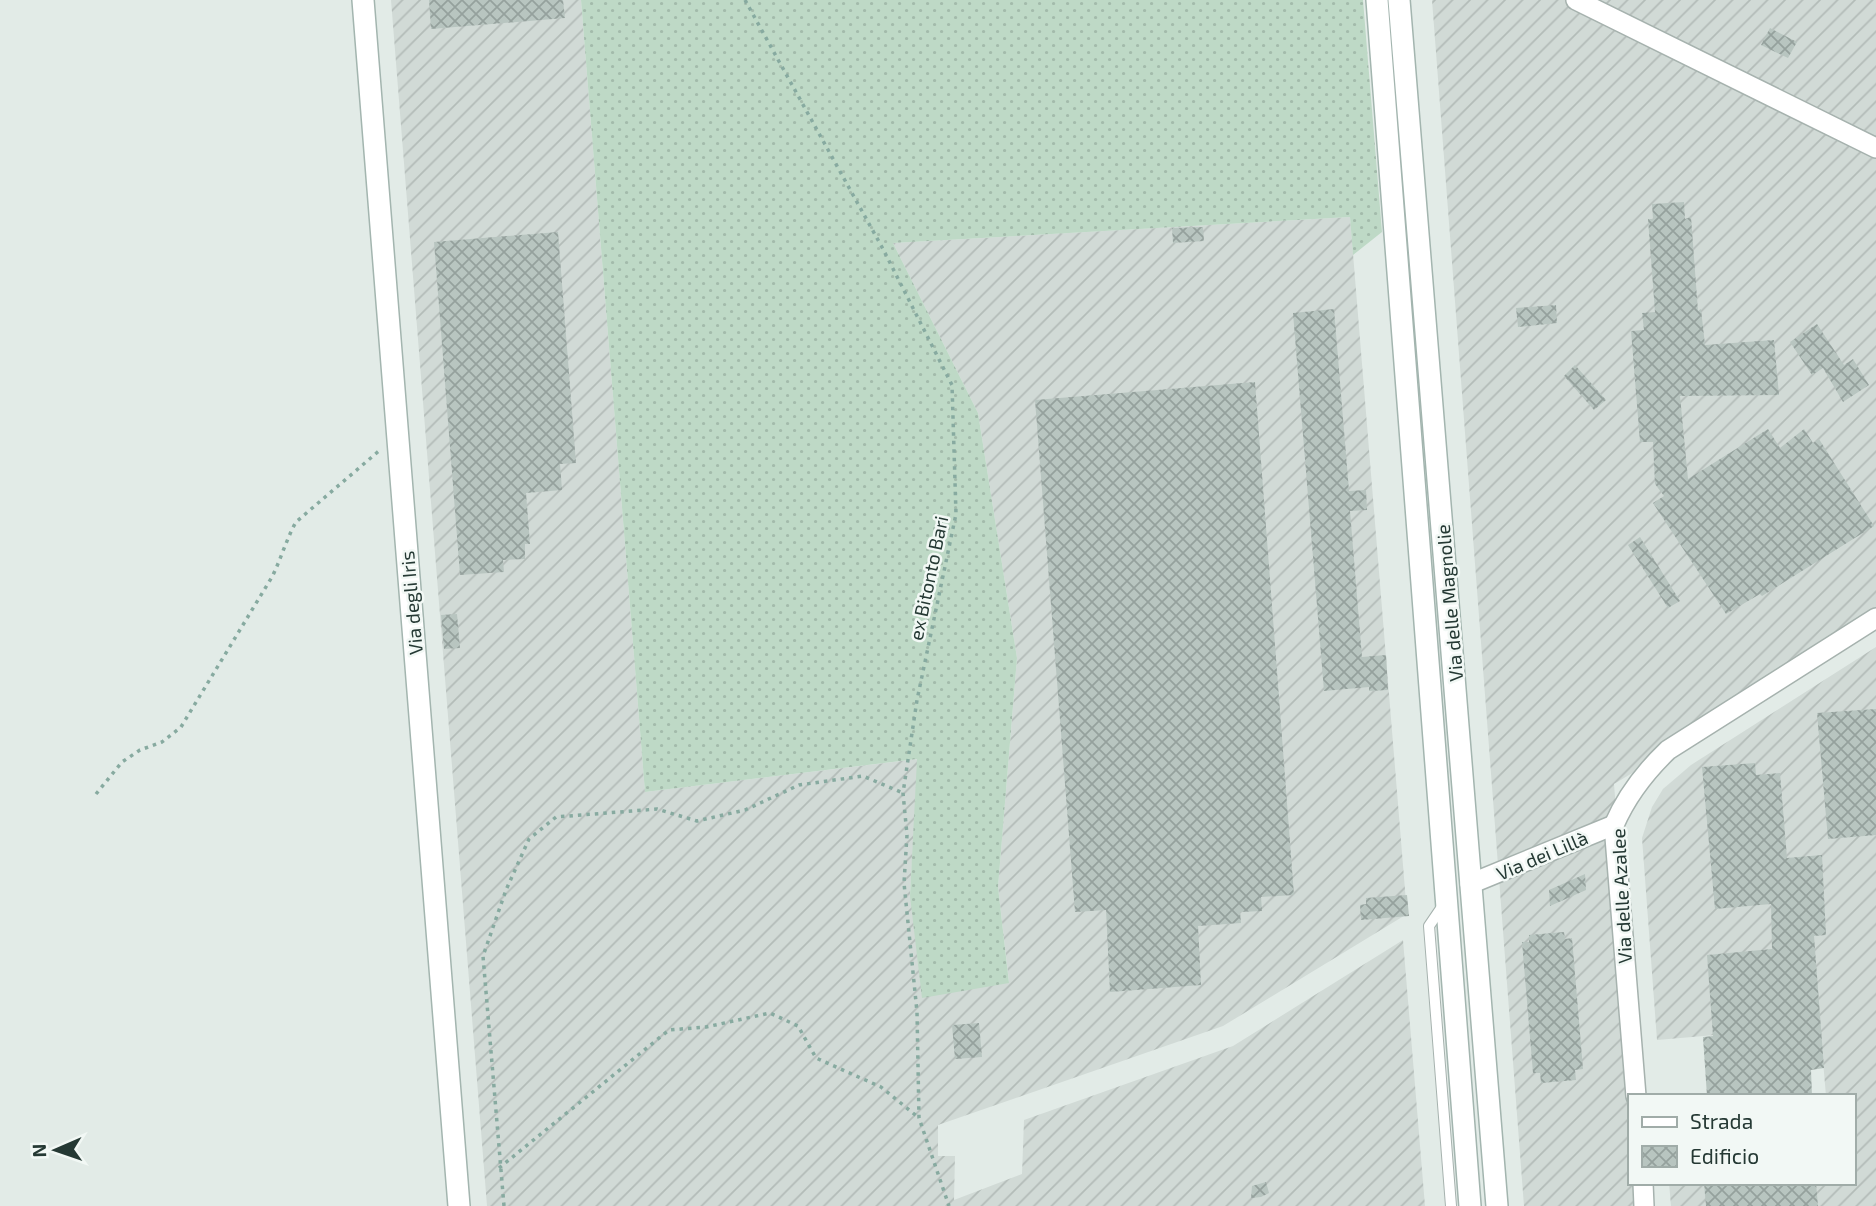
<svg xmlns="http://www.w3.org/2000/svg" width="1876" height="1206" font-family="'Exo 2',sans-serif">
	<style>
		.industrial { fill: url(#industrial-furrows) }
		.grass { fill: url(#grass-dots) }
		.building { fill: url(#building-cross-hatch) }
		.lines { fill: none; stroke-linecap: round; stroke-linejoin: round }
		.lane-casing { stroke: #a6b2ae; stroke-width: 12 }
		.street-casing { stroke: #a6b2ae; stroke-width: 22 }
		.secondary-casing { stroke: #a3b5af; stroke-width: 24 }
		.path { stroke: #87aaa0; stroke-width: 3.5; stroke-dasharray: 3.5 5; stroke-linecap: butt }
		.lane { stroke: #fff; stroke-width: 10 }
		.street { stroke: #fff; stroke-width: 19 }
		.secondary { stroke: #fff; stroke-width: 21 }
		.labels { text-anchor: middle; dominant-baseline: central; stroke-width: 5; stroke-linejoin: round; paint-order: stroke }
		.street-label { font-size: 19px; fill: #253934; stroke: #f2f8f5 }
	</style>
	<defs>
		<pattern id="industrial-furrows" width="10" height="10" patternUnits="userSpaceOnUse" patternTransform="scale(1.75)"><rect width="10" height="10" fill="#d1dad6"/><path d="M-1 1l2-2M0 10L10 0M9 11l2-2" fill="none" stroke="#b3bcb8"/></pattern>
		<pattern id="grass-dots" width="8" height="8" patternUnits="userSpaceOnUse" patternTransform="scale(1.75)"><rect width="8" height="8" fill="#bed9c6"/><path d="M2 2h.1M6 6h.1" fill="none" stroke="#a3bbab" stroke-width="1.8" stroke-linecap="round"/></pattern>
		<pattern id="building-cross-hatch" width="8" height="8" patternUnits="userSpaceOnUse" patternTransform="scale(1.75)"><rect width="8" height="8" fill="#b8c5c0"/><path d="M0 0l8 8M0 8l8-8" fill="none" stroke="#95a19d"/></pattern>
	</defs>
	<rect width="100%" height="100%" fill="#e2ebe7"/>
	<g class="industrial">
		<path d="M391,0H581L645,792L918,759L910,896L1009,982L998,887L1017,658L978,413L893,243L1350,217L1407,914L1223,1026L938,1125V1156H955L954,1200L1022,1174L1024,1120L1233,1046L1403,940L1425,1206H487Z"/>
		<path d="M1432,0H1876V627L1614,784L1639,1096H1629V1183H1646L1648,1206H1524Z"/>
		<path d="M1876,647V1206H1671L1669,1183H1853V1096H1826L1820,1026L1657,1040L1642,838L1652,807L1663,789L1691,765Z"/>
	</g>
	<path class="grass" d="M581,0H1363L1382,232L1353,255L1350,217L893,243L978,413L1017,658L998,887L1009,983L922,998L910,896L917,759L645,792Z"/>
	<g class="building">
		<path d="M429,0H563L565,18L431,29Z"/>
		<path d="M1770,28L1797,42L1788,58L1761,45Z"/>
		<path d="M1684,202L1685,219L1691,217L1698,311L1701,309L1705,345L1774,340L1779,395L1680,396L1688,479L1768,429L1780,448L1804,429L1813,443L1819,439L1874,526L1762,596L1760,594L1726,614L1653,503L1664,496L1655,484L1653,442H1640L1631,331L1644,330L1642,313L1655,312L1648,219H1653L1652,204Z"/>
		<path d="M1203,227L1204,241L1173,243L1172,228Z"/>
		<path d="M558,232L576,463L560,464L562,490L526,493L530,544H525V559L503,560L504,572L460,575L434,242Z"/>
		<path d="M1556,305L1557,323L1518,327L1516,308Z"/>
		<path d="M1334,309L1349,491L1366,490L1367,510L1350,511L1362,657L1386,655L1388,690L1369,691V687L1324,691L1293,313Z"/>
		<path d="M1817,324L1844,365L1853,359L1869,385L1843,402L1823,368L1812,375L1790,342Z"/>
		<path d="M1575,365L1606,400L1594,410L1564,376Z"/>
		<path d="M1255,382L1294,895L1261,897L1262,911L1240,912L1241,923L1198,926L1201,985L1110,992L1106,910L1075,912L1035,400Z"/>
		<path d="M1640,537L1680,601L1668,608L1628,545Z"/>
		<path d="M457,614L460,648L444,649L441,615Z"/>
		<path d="M1876,709V835L1828,839L1817,713Z"/>
		<path d="M1755,763L1756,775L1780,773L1787,858L1822,855L1826,935L1814,936L1824,1068L1811,1070L1812,1096H1707L1703,1037L1713,1036L1707,955L1772,949L1771,904L1715,909L1702,767Z"/>
		<path d="M1585,874L1586,890L1550,906L1549,890Z"/>
		<path d="M1407,895L1409,916L1361,920L1360,905L1366,904V898Z"/>
		<path d="M1564,932L1565,939L1572,938L1583,1069L1575,1070L1576,1080L1541,1083L1540,1073H1533L1522,942H1529V935Z"/>
		<path d="M979,1023L982,1057L955,1059L952,1025Z"/>
		<path d="M1266,1182L1269,1193L1261,1197L1251,1198L1252,1186Z"/>
		<path d="M1704,1183H1816L1818,1206H1706Z"/>
	</g>
	<g class="lines">
		<defs>
			<path id="lane" d="M1444,904L1429,926L1451,1206"/>
			<g id="street">
				<path d="M1576,0L1876,148"/>
				<path d="M1470,884L1614,825"/>
				<path d="M1636,1096L1614,825C1627,795 1645,772 1668,750L1876,618"/>
				<path d="M1643,1183L1644,1206"/>
			</g>
			<g id="secondary">
				<path d="M363,0L459,1206"/>
				<path d="M1377,0L1470,1206"/>
				<path d="M1399,0L1497,1206"/>
			</g>
		</defs>
		<use href="#lane" class="lane-casing"/>
		<use href="#street" class="street-casing"/>
		<use href="#secondary" class="secondary-casing"/>
		<g class="path">
			<path d="M745,0L883,249L952,385L956,514L917,700L903,793L907,835L904,883L917,1012L919,1118L949,1206"/>
			<path d="M96,794L122,762L140,750L162,742L181,727L272,577C281,559 286,540 296,522L380,450"/>
			<path d="M499,1168L669,1030L706,1027L770,1013L798,1026L816,1058L881,1087L919,1118"/>
			<path d="M504,1206L483,956L506,890L529,839L556,817L657,809L697,821L745,810L799,785L863,776L903,793"/>
		</g>
		<use href="#lane" class="lane"/>
		<use href="#street" class="street"/>
		<use href="#secondary" class="secondary"/>
	</g>
	<g class="labels">
		<g class="street-label">
			<text transform="translate(928 578) rotate(-78)">ex Bitonto Bari</text>
			<text transform="translate(411 603) rotate(-95)">Via degli Iris</text>
			<text transform="translate(1449 603) rotate(-95)">Via delle Magnolie</text>
			<text transform="translate(1542 855) rotate(-23)">Via dei Lillà</text>
			<text transform="translate(1621 896) rotate(-93)">Via delle Azalee</text>
		</g>
	</g>
	<rect x="1628" y="1094" width="228" height="91" fill="#f2f8f5" stroke="#a0aca8" stroke-width="2"/>
	<rect x="1642" y="1117" width="35" height="10" fill="#ffffff" stroke="#a0aca8" stroke-width="2"/>
	<text x="1690" y="1129" font-size="21" fill="#253934">Strada</text>
	<rect x="1642" y="1146" width="35" height="21" fill="url(#building-cross-hatch)" stroke="#a0aca8" stroke-width="2"/>
	<text x="1690" y="1164" font-size="21" fill="#253934">Edificio</text>
	<g transform="translate(56 1150) rotate(268)" stroke="#f2f8f5" stroke-width="5" paint-order="stroke">
	<path d="M0-5L12 26L0 18L-12 26Z" fill="#253934"/>
	<text y="-10" font-size="19" font-weight="bold" text-anchor="middle" fill="#253934">N</text>
	</g>
</svg>
